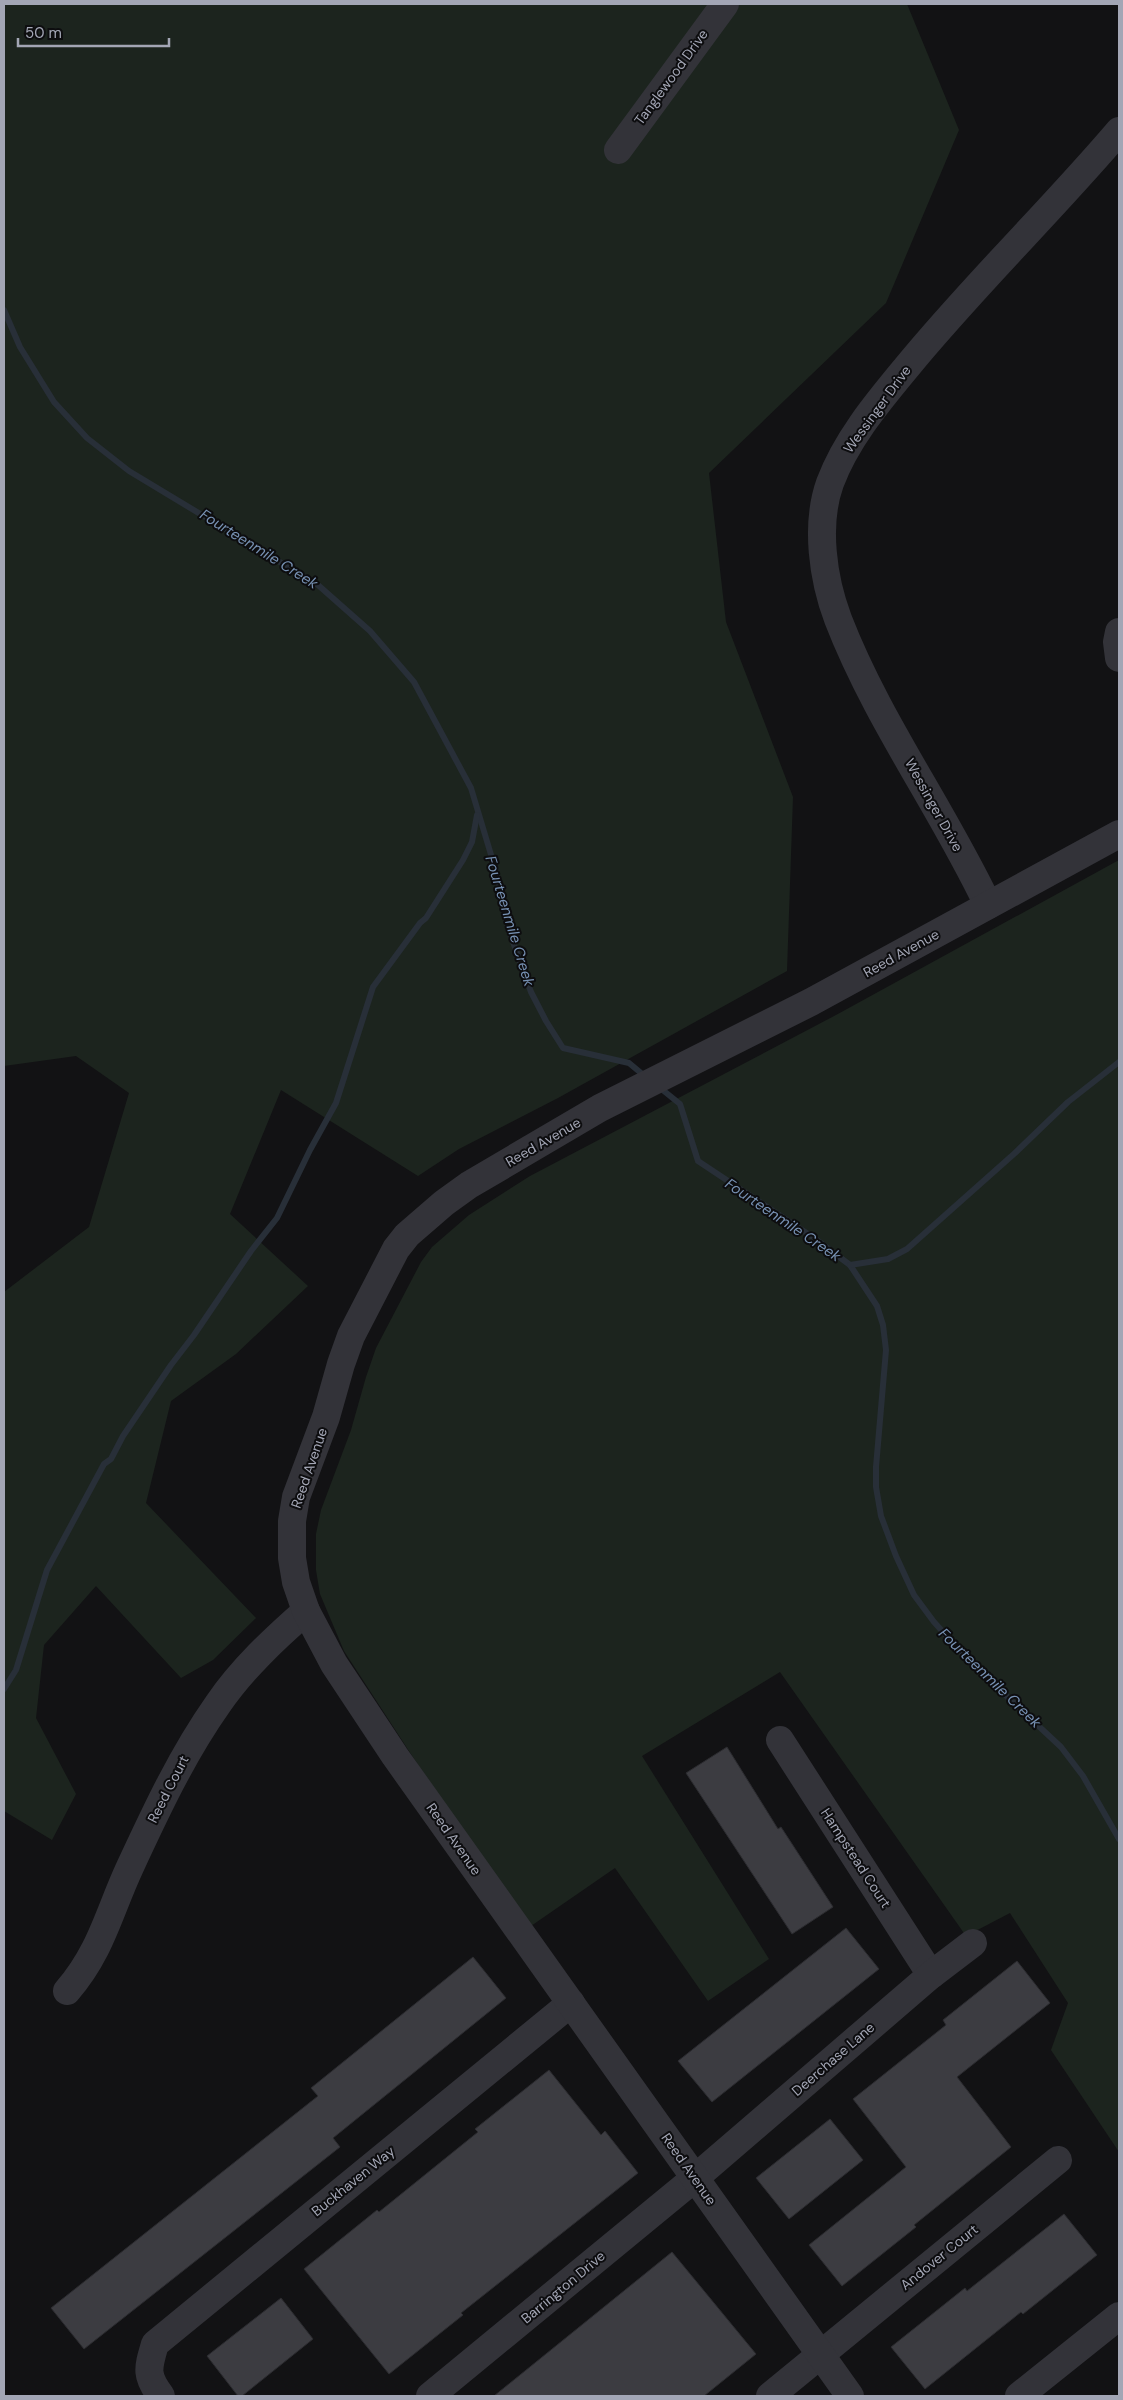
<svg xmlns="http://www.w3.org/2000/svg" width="1123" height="2400" font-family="'DM Sans',sans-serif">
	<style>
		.green { fill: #1c241e }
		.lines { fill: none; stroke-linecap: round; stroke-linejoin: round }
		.stream { stroke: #282f38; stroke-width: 6 }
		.building { fill: #3c3c41; stroke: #2c2c30 }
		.minor { stroke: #333339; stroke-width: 28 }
		.labels { text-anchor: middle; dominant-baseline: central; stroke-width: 4; stroke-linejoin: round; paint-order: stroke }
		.street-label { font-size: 14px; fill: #a3a6b5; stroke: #0d0d0f }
		.water-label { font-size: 15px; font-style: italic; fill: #7791b3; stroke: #0d0d0f }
	</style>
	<rect width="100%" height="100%" fill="#121214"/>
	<g class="green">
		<path d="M4,4H907L959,130L886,303L709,473L726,622L793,797L787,971L558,1098L459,1149L418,1176L281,1090L230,1214L308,1286L236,1354L171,1401L146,1503L256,1618L213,1660L181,1678L96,1586L44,1645L36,1718L76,1794L52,1840L4,1811V1292L89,1227L129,1093L76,1056L4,1066Z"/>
		<path d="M1119,860V2152L1051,2050L1068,2003L1010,1913L966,1936L780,1672L642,1756L769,1959L708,2001L615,1868L531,1926L420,1768L344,1651L320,1594L316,1570V1534L321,1510L351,1430L366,1377L376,1348L421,1262L432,1247L469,1215L530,1176L836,1015Z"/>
	</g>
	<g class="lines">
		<g class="stream">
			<path d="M4,310L20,347L54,402L87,438L129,471L318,585L370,631L414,682L471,788L495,868L509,931L531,992L546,1021L563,1048L629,1063L647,1078"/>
			<path d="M659,1087L680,1104L698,1161L814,1238L850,1265L877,1306L883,1325L886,1350L876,1467V1487L881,1516L896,1556L914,1595L934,1622L971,1663L1061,1747L1083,1776L1119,1839"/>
			<path d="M850,1265L888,1259L907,1249L1015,1153L1068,1102L1119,1062"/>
			<path d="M4,1689L16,1670L47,1570L104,1464L111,1459L123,1436L171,1365L194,1335L251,1251L277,1218L310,1150L336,1103L373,987L420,923L426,918L463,860L472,842L477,815"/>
		</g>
	</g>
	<g class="building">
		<path d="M727,1747L778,1829L781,1827L833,1907L792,1934L686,1773Z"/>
		<path d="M846,1928L879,1969L712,2102L678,2061Z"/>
		<path d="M473,1957L506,1998L333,2138L340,2147L84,2349L51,2308L318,2096L311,2088Z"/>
		<path d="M1017,1961L1050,2003L957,2077L1011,2147L914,2225L916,2227L842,2286L809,2245L906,2167L853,2099L946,2025L943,2020Z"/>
		<path d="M549,2070L601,2135L605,2131L638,2173L461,2313L463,2315L389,2374L304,2269L377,2210L379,2212L478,2132L475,2129Z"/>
		<path d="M830,2119L863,2160L789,2219L756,2178Z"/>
		<path d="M1064,2214L1097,2255L1023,2314L1021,2312L925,2389L891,2347L965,2288L967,2291Z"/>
		<path d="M672,2252L756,2354L704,2396H494Z"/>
		<path d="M281,2298L313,2339L242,2396H238L207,2356Z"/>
	</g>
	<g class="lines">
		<g class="minor">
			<path d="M618,150L725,4"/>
			<path d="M1119,632L1117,642L1119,658"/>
			<path d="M988,905C942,808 877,720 838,619C823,579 815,525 830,483C846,440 877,403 906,368C973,286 1050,212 1119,131"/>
			<path d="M780,1740L931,1975"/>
			<path d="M67,1991C101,1952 109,1912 130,1867C156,1811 182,1755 218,1704C242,1669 274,1639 306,1611"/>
			<path d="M161,2396C145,2375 148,2368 155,2344L571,2003"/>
			<path d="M430,2396L695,2178L931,1975L973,1943"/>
			<path d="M770,2396L1058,2160"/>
			<path d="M850,2396L395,1756L334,1664L306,1611L296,1582L292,1558V1521L296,1497L326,1417L341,1364L351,1336L396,1249L407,1235L444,1203L469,1185L600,1108L811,1002L1119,834"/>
			<path d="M1019,2396L1119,2316"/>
		</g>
	</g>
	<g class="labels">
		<g class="street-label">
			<text transform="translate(671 77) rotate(-54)">Tanglewood Drive</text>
			<text transform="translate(877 409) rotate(-54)">Wessinger Drive</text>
			<text transform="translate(934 805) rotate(61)">Wessinger Drive</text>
			<text transform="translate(901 953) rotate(-29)">Reed Avenue</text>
			<text transform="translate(543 1142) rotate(-30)">Reed Avenue</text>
			<text transform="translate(309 1468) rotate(-71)">Reed Avenue</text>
			<text transform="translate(168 1789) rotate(-63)">Reed Court</text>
			<text transform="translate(454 1839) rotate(55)">Reed Avenue</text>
			<text transform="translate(856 1858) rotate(57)">Hampstead Court</text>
			<text transform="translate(833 2059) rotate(-41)">Deerchase Lane</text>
			<text transform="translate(689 2169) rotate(55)">Reed Avenue</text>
			<text transform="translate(353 2181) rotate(-39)">Buckhaven Way</text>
			<text transform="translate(939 2257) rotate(-39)">Andover Court</text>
			<text transform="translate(563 2287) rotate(-40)">Barrington Drive</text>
		</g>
		<g class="water-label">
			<text transform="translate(259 549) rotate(32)">Fourteenmile Creek</text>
			<text transform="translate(510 921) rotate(73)">Fourteenmile Creek</text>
			<text transform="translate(783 1220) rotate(34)">Fourteenmile Creek</text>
			<text transform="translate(990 1678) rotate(44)">Fourteenmile Creek</text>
		</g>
	</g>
	<rect width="1123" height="2400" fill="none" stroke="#a3a6b5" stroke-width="10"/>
	<path d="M18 38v8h151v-8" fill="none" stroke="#a3a6b5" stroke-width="2.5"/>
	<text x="25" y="38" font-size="15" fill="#a3a6b5" stroke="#0d0d0f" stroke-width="4" paint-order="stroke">50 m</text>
</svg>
